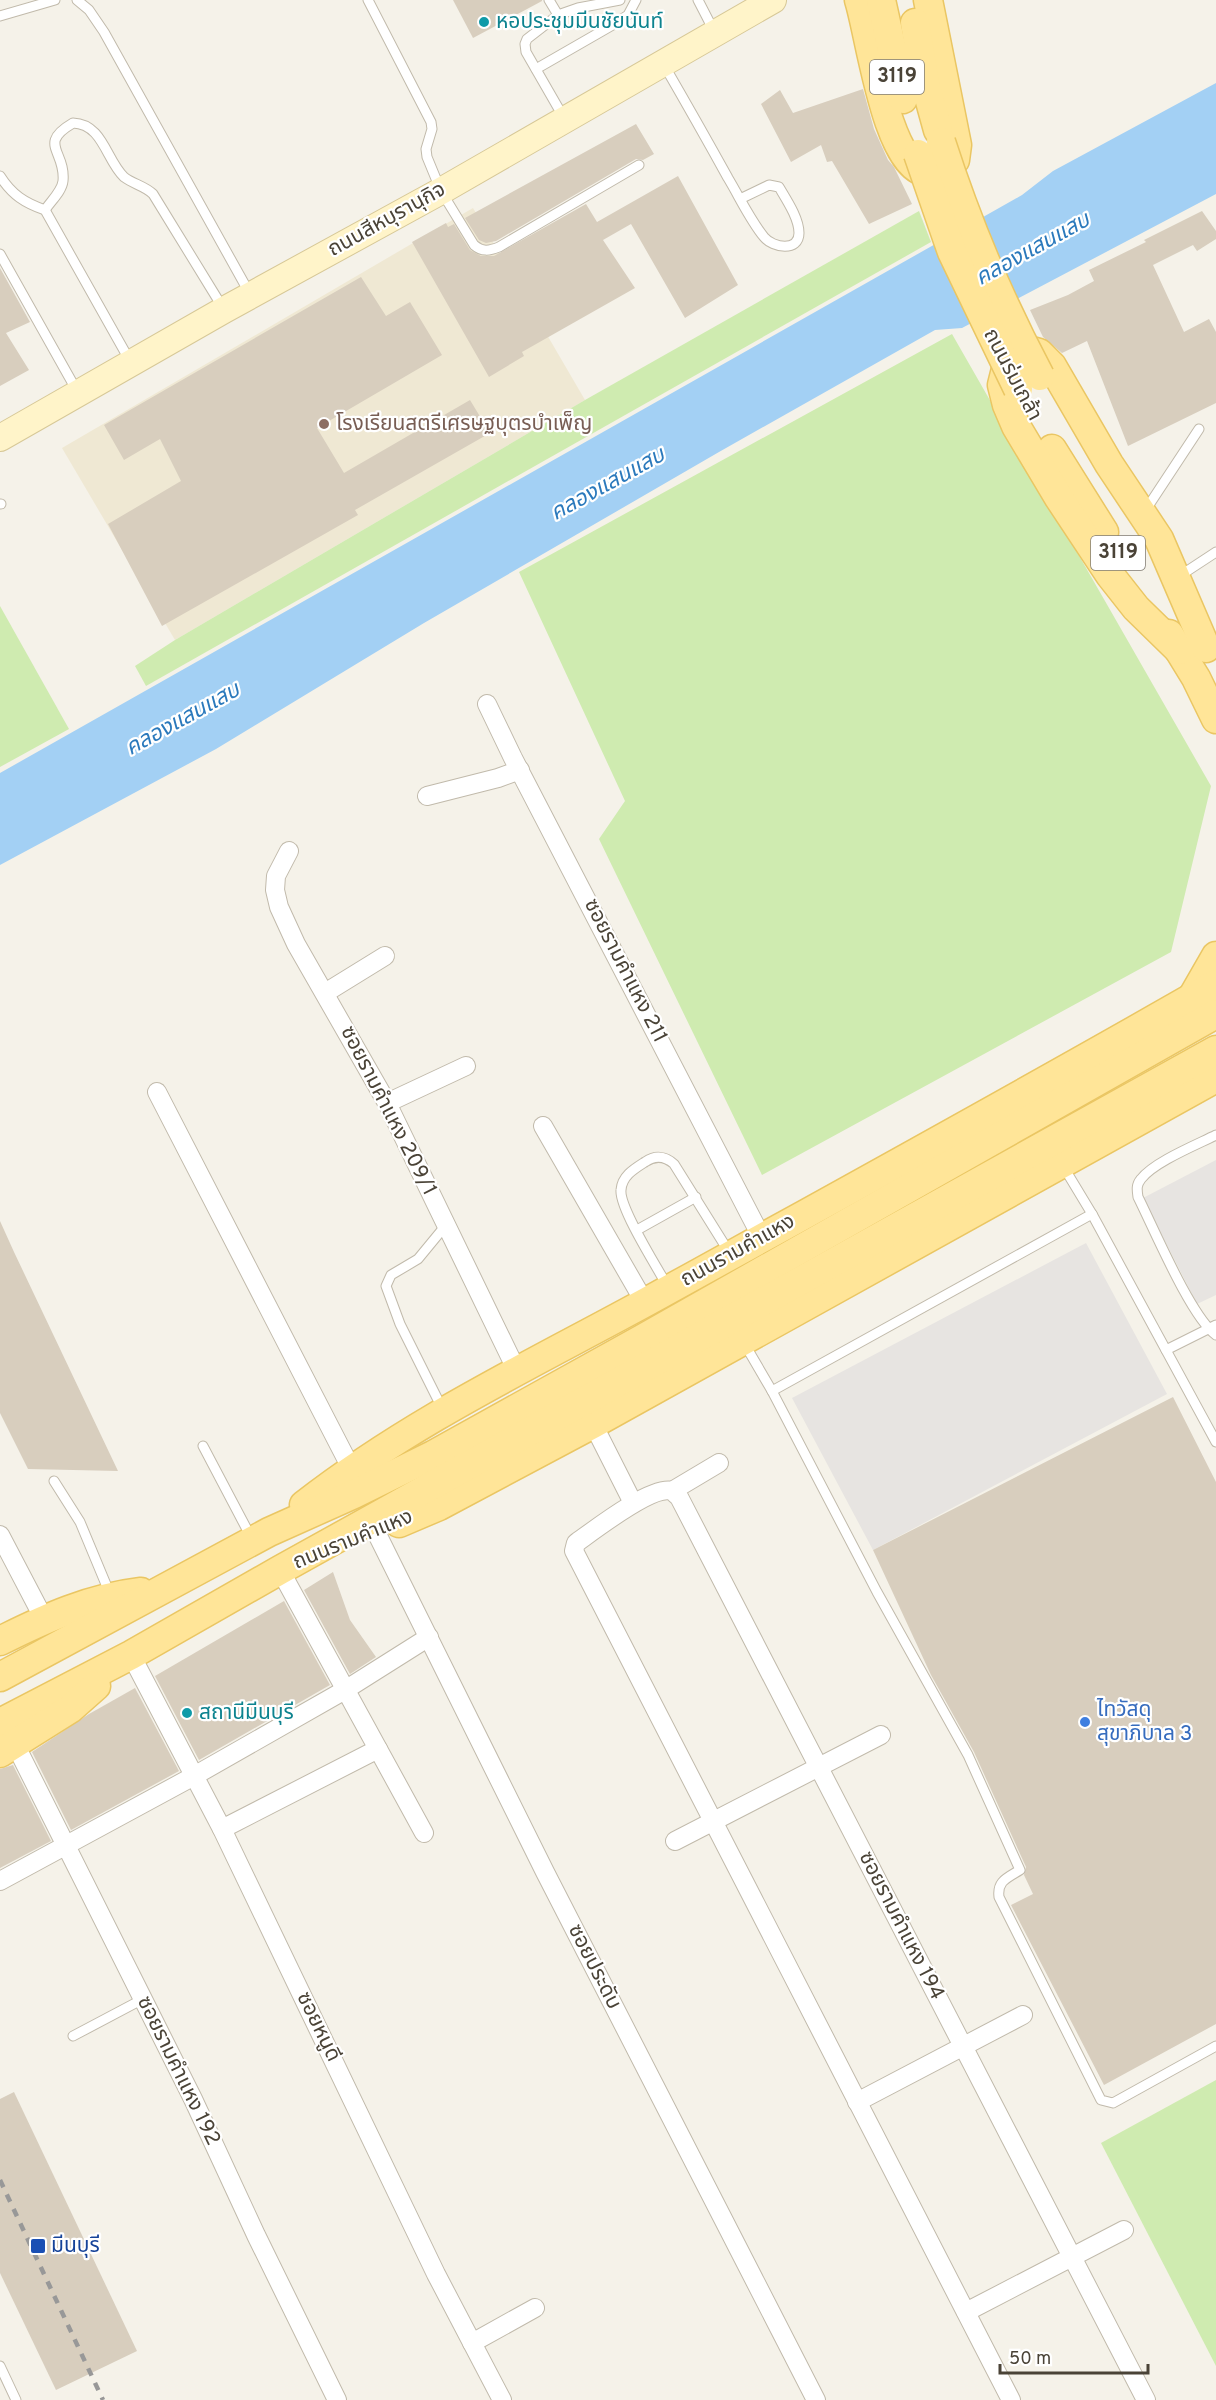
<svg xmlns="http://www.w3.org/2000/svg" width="1216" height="2400" font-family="Overpass,'Noto Sans Thai',sans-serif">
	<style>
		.education { fill: #efe8d3 }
		.green { fill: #cfebb0 }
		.parking { fill: #e7e4e1 }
		.water { fill: #a3d0f4 }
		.building { fill: #d8cebe }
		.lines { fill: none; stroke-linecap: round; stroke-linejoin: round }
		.service-casing { stroke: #c1baab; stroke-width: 11 }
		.minor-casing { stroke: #c1baab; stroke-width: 20 }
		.secondary-casing { stroke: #d7c897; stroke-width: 28 }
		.primary-casing { stroke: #eac663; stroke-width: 31 }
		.service { stroke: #fff; stroke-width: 9 }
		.minor { stroke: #fff; stroke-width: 18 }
		.secondary { stroke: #fff4c9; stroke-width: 26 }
		.primary { stroke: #ffe598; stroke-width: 28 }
		.rail { stroke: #989898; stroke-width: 4.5; stroke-dasharray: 8 8; stroke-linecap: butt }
		.primary-bridge-casing { stroke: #eac663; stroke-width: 31; stroke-linecap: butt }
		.primary-bridge { stroke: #ffe598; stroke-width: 28 }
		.culture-dot { fill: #0f9aa8; stroke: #fff; stroke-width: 2 }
		.education-dot { fill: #8d6e63; stroke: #fff; stroke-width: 2 }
		.shop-dot { fill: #3f7fe0; stroke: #fff; stroke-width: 2 }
		.transit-dot { fill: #1a4fb4; stroke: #fff; stroke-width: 2 }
		.labels { text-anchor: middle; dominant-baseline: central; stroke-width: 4.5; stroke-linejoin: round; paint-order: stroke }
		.shield { fill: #fff; stroke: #807b73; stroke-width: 1.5 }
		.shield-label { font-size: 20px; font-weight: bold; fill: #4a4337 }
		.culture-label { font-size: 21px; fill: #0d838f; stroke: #fff; text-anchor: start }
		.street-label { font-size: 21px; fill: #4a4337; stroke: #fff }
		.education-label { font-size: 21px; fill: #785e54; stroke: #fff; text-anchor: start }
		.shop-label { font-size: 21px; fill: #366cbe; stroke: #fff; text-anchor: start }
		.transit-label { font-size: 21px; fill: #164399; stroke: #fff; text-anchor: start }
		.water-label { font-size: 22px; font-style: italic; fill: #2a79bc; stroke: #fff }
	</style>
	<rect width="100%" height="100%" fill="#f5f2e9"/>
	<path class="education" d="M473,208L585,400L175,640L62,448Z"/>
	<g class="green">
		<path d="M919,211L931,242L146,686L135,666L175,640L585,400Z"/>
		<path d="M952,334L1211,786L1171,952L762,1175L599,839L625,801L519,572Z"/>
		<path d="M0,606L69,729L0,767Z"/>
		<path d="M1216,2080V2366L1101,2143Z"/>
	</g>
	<g class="parking">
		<path d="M1216,1160V1295L1197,1304L1143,1198Z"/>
		<path d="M1086,1243L1167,1394L873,1550L792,1398Z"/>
	</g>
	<path class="water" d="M1216,83V194L962,328L935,330L719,452L424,623L216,749L0,865V773L1022,195L1053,171Z"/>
	<g class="building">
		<path d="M453,0H542V1L473,38Z"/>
		<path d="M863,89L874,129L888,160L894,167L912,204L869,224L832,161L827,162L821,145L791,162L761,104L780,90L793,113Z"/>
		<path d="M636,124L654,154L643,160L636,159L496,241L486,243L479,240L465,218Z"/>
		<path d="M678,176L738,285L685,318L631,224L603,240L635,288L522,352L524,356L489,377L412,242L446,223L448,227L454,224L470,250L481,256H494L586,204L597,222Z"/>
		<path d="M1202,211L1216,231V239L1197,251L1193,245L1153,265L1184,332L1209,319L1216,332V403L1128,446L1087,341L1062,353L1043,337L1030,310L1068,295L1094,281L1089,270L1146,242L1144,240Z"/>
		<path d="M0,268L30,322L6,333L29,370L0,386Z"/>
		<path d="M361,277L386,316L410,302L442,355L317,428L344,473L470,400L490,433L355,510L358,515L162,626L108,524L181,481L160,439L124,460L104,425Z"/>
		<path d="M0,1221L14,1252L118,1471L28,1469L0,1413Z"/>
		<path d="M1173,1397L1216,1482V2024L1104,2085L1011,1905L1033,1894L1024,1875L1026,1867L974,1752L931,1675L873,1550Z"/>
		<path d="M333,1572L350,1620L376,1657L350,1674L304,1590Z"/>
		<path d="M284,1601L330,1685L199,1760L155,1676Z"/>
		<path d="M135,1688L179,1771L71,1830L32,1752L89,1714Z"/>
		<path d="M13,1765L51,1841L0,1868V1769Z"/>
		<path d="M14,2092L137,2351L56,2390L0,2273V2099Z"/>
	</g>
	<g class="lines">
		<defs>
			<g id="service">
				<path d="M77,0L89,10L104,32L250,294"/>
				<path d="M368,0L431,122L432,129L426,149L427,157L441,191L474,245C482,252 489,251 499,247L639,165"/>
				<path d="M549,0L558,15L527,39L525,44L526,52L564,118"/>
				<path d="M698,0L714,31"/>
				<path d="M558,15L578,8L620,0"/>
				<path d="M0,16L55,0"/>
				<path d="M664,65C686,103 707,140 728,178C740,198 750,220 764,237C773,248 799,252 799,233C799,218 786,199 779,187L769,185L740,199"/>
				<path d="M536,69L616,23L628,15L636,0"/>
				<path d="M0,176C12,195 25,203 45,210L130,361"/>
				<path d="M45,210C51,201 62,191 63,181C66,151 37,144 73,123C103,124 106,160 124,177C133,184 145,186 153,194L223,308"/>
				<path d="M0,254L77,391"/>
				<path d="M0,504H1"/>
				<path d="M1145,511L1199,429"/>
				<path d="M1178,577L1216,552"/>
				<path d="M1216,1135C1196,1145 1154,1162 1141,1179C1136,1185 1137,1190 1138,1197C1154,1229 1191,1317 1216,1335"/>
				<path d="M1063,1166L1092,1214L1216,1442"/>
				<path d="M637,1230L696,1197"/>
				<path d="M668,1287C658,1269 619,1208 621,1190C622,1176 634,1169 645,1162C655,1155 665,1156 674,1164L729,1252"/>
				<path d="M744,1343L772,1391L877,1592L968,1755L1020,1870C1007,1878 997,1881 999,1897L1101,2100L1113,2103L1216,2046"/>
				<path d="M1166,1350L1216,1325"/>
				<path d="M772,1391L1092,1214"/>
				<path d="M442,1408L400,1324L386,1286L391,1275L418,1259L446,1225"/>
				<path d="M203,1446L252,1539"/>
				<path d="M54,1481L80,1522L110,1594"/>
				<path d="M73,2036L143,1999"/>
				<path d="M0,2366L16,2400"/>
			</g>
			<g id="minor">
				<path d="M487,704L513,758L762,1238"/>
				<path d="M427,796L498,778L520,770"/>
				<path d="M289,851L276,876L275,890L279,907L296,944L387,1103L517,1371"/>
				<path d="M325,993L385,956"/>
				<path d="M157,1092L351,1468"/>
				<path d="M387,1103L466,1066"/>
				<path d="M543,1126L645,1303"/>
				<path d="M593,1424L633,1503"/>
				<path d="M672,1491L719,1463"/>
				<path d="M376,1532L545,1872L816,2400"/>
				<path d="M0,1535L44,1619"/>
				<path d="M280,1570L424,1833"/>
				<path d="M131,1655L222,1829L436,2274L502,2400"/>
				<path d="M15,1744L193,2099L256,2235L337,2400"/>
				<path d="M222,1829L378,1749"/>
				<path d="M675,1841L881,1735"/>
				<path d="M0,1881L194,1776L345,1690L429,1637"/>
				<path d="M857,2102L1023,2015"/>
				<path d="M966,2312L1124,2230"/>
				<path d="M472,2343L535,2308"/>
				<path d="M1011,2400L574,1551L576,1543C593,1531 652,1485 672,1491C673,1492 678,1496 679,1497L1146,2400"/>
			</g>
			<path id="secondary" d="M0,438L224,310L441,191L773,0"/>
			<g id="primary">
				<path d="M859,0C870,34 886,166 926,172C936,173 947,165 955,160L957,145L928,0"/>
				<path d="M881,0L903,99"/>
				<path d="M915,23L925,83L938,130"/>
				<path d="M1052,449L1104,532"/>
				<path d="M1169,634L1196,678L1216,719"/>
				<path d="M1179,650L1136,608L1110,575L1059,498L1016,426L1007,405L1002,385L1006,369L1016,355L1028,350L1039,353L1052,366L1109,464L1159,539L1206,648"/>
				<path d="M1193,996L1216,956"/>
				<path d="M304,1505C412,1421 529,1366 648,1301C838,1196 1028,1092 1216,984"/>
				<path d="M399,1523L439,1506L593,1424L1216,1078"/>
				<path d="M0,1641C46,1618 90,1598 141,1592"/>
				<path d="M0,1677L269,1532L354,1494L433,1455L642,1339L1216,1014"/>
				<path d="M0,1723L131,1655L280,1570L1216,1050"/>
				<path d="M0,1753L70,1709L96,1686"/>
			</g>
		</defs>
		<use href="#service" class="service-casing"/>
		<use href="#minor" class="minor-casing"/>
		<use href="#secondary" class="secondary-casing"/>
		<use href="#primary" class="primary-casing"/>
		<use href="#service" class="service"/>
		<use href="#minor" class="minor"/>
		<use href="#secondary" class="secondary"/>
		<use href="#primary" class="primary"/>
		<path class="rail" d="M0,2180L103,2400"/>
		<defs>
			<g id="primary-bridge">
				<path d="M941,142C967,223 1000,301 1040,376"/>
				<path d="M918,154L952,252L1018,389"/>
			</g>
		</defs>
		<use href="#primary-bridge" class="primary-bridge-casing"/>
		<use href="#primary-bridge" class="primary-bridge"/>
	</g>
	<g class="culture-dot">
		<circle cx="484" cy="22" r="6"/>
		<circle cx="187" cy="1713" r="6"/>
	</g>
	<circle class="education-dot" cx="324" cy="424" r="6"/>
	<circle class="shop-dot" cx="1085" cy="1722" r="6"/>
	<rect class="transit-dot" x="30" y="2238" width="16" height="16" rx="3"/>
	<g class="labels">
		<g class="shield">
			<rect x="870" y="60" width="54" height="34" rx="4.5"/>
			<rect x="1091" y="536" width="54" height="34" rx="4.5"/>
		</g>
		<g class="shield-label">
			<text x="897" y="77">3119</text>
			<text x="1118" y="553">3119</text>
		</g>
		<g class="culture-label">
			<text x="496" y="22">หอประชุมมีนชัยนันท์</text>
			<text x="199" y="1713">สถานีมีนบุรี</text>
		</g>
		<g class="street-label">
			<text transform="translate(387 220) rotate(-29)">ถนนสีหบุรานุกิจ</text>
			<text transform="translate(1012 375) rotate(62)">ถนนร่มเกล้า</text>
			<text transform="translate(625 971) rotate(63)">ซอยรามคำแหง 211</text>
			<text transform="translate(388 1111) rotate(63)">ซอยรามคำแหง 209/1</text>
			<text transform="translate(738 1251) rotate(-29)">ถนนรามคำแหง</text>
			<text transform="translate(353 1540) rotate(-22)">ถนนรามคำแหง</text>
			<text transform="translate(901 1926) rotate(63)">ซอยรามคำแหง 194</text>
			<text transform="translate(594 1967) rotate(63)">ซอยประดับ</text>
			<text transform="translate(318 2027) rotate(64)">ซอยหนูดี</text>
			<text transform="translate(178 2071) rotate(64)">ซอยรามคำแหง 192</text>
		</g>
		<g class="education-label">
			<text x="336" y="424">โรงเรียนสตรีเศรษฐบุตรบำเพ็ญ</text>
		</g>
		<g class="shop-label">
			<text x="1097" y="1710">ไทวัสดุ<tspan x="1097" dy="24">สุขาภิบาล 3</tspan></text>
		</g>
		<g class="transit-label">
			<text x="51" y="2246">มีนบุรี</text>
		</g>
		<g class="water-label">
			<text transform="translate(1033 250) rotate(-29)">คลองแสนแสบ</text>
			<text transform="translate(608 485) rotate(-29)">คลองแสนแสบ</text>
			<text transform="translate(183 720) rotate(-29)">คลองแสนแสบ</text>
		</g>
	</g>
	<path d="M1000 2364v9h148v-9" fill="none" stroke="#4a4337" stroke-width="3"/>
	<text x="1009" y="2364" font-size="18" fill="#4a4337" stroke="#ffffff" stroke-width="4.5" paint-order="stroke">50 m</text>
</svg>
